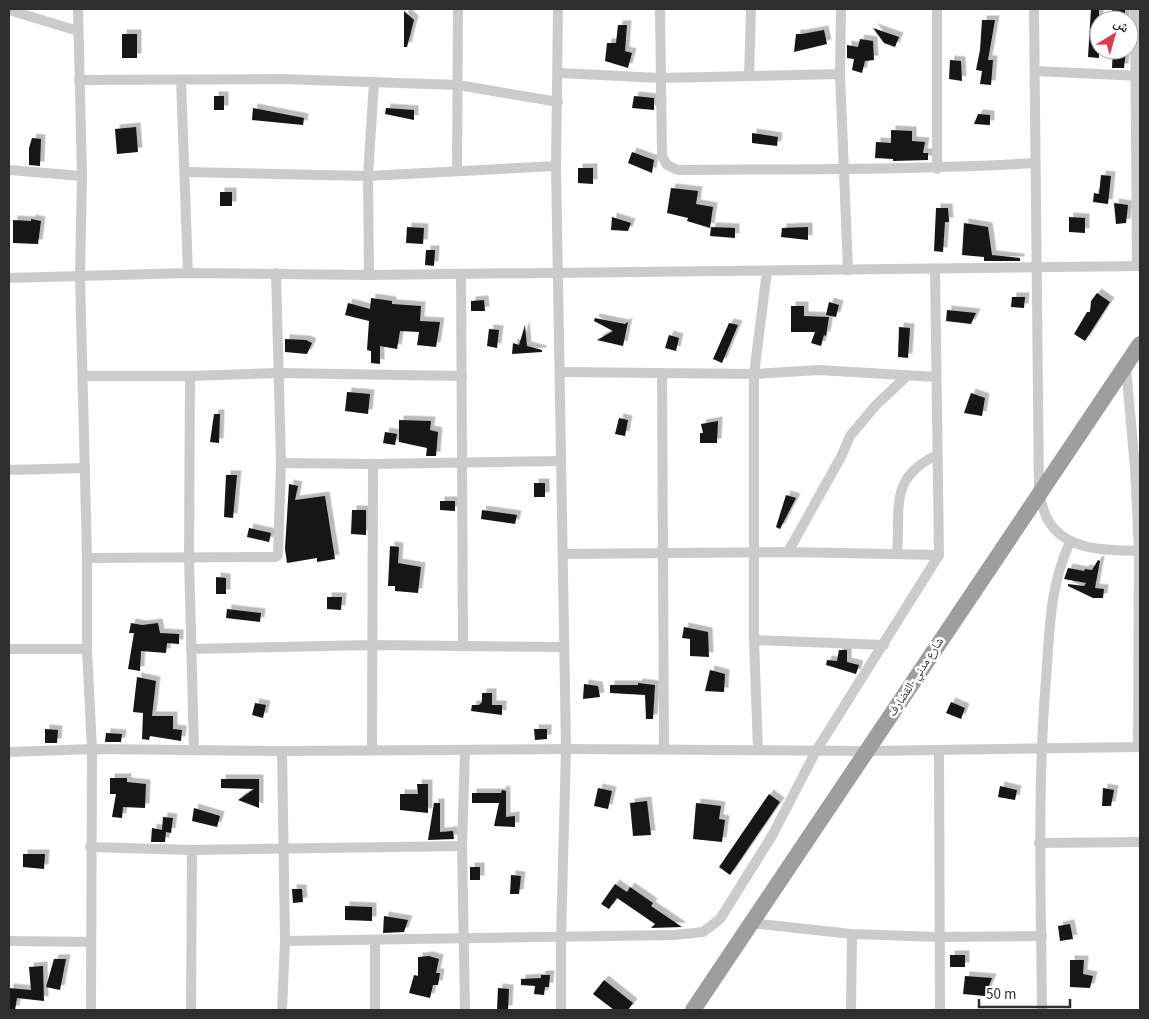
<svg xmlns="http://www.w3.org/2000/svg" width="1149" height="1019" font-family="'Source Sans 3','Noto Naskh Arabic',sans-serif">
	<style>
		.building { fill: #151515; filter: url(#shadow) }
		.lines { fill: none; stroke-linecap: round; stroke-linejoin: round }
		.minor { stroke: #cbcbcb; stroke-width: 10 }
		.trunk { stroke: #9e9e9e; stroke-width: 16 }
		.labels { text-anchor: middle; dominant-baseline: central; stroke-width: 5; stroke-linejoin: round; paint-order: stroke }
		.street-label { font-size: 12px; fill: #2e2e2e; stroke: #fff }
	</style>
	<defs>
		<filter id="shadow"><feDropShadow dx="4.5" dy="-4.5" stdDeviation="0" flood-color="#0004"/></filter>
	</defs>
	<rect width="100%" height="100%" fill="#fff"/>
	<g class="building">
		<path d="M1091,9H1099V58L1088,57Z"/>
		<rect x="1112" y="9" width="13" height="11"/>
		<path d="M404,11L414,20L407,47H404Z"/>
		<path d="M982,20H995L988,60H993L991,85L980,84L982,71L976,70L980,50Z"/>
		<path d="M618,25H627L625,51L632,53L628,68L605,61L607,43H616Z"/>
		<path d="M873,28L899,37L895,47L884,43Z"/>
		<path d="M824,30L827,44L794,52L796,34H802Z"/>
		<rect x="122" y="34" width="15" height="24"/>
		<path d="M860,39L873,41L874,60L865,61L862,73L852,70L854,59L847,58V45L858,47Z"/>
		<path d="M1113,50H1126L1124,68H1112Z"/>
		<path d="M950,60L961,61L962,81L949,79Z"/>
		<rect x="214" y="96" width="10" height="14"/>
		<path d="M634,96L654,98V110L632,108Z"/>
		<path d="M253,108L304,118L303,125L252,120Z"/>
		<path d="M386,108L414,110V120L385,114Z"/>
		<path d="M978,114L990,115V125L974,124Z"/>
		<path d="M136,127L138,152L117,154L115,129Z"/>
		<path d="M891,130L912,131V141L925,142L923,153H928V160L893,161V159L875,158L876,142L891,143Z"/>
		<path d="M752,133L778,137L777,146L752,143Z"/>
		<path d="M32,138L41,139L40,166L29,165V148Z"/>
		<path d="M632,152L654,160L652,173L628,163Z"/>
		<path d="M578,168H593V184L578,183Z"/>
		<path d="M1101,175L1111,176L1108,204L1093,202L1094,193L1099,194Z"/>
		<path d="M671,188L698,191L696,204L713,207L710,228L687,221L688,218L667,213Z"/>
		<rect x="220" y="192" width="12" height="14"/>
		<path d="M1114,203L1128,205L1126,223L1116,224Z"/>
		<path d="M936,208H948L949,222H945L943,252L934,251Z"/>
		<path d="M612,217L631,223L628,231L611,230Z"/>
		<path d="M1069,217L1085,218V233L1069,232Z"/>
		<path d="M31,219L41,221L38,244L13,243V220L31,221Z"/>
		<path d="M964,223L988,227L992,255L1020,258V261H984V257L962,255Z"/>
		<path d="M407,227L424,228L423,244L406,243Z"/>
		<path d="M711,227L735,228V238L710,236Z"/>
		<path d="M808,227V240L781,237L782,228Z"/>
		<path d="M426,250H435L434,266L425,265Z"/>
		<path d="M1097,293L1110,302L1085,341L1074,334L1087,312H1090L1091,301Z"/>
		<path d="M1012,297H1025L1024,308L1011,307Z"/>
		<path d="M371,298L392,301V304L421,306L420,321L440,322L436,347L417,345L419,332L400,331L397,349L380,346V364L371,363V351L367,350L369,321L345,315L348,303L370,309Z"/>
		<path d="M484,300L485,311H471V301Z"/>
		<path d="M829,302L839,305L836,317L826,315Z"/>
		<path d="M791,306H804V316L829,317L826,336L824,335L821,346L811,343L815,332H791Z"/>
		<path d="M947,310L976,313L971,324L946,321Z"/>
		<path d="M595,318L625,324L628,322L623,346L597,340L613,331L594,321Z"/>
		<path d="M729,323L738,325L722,363L713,359Z"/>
		<path d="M525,325L527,346L542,350V352L512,354L513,343L519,345Z"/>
		<path d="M899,327L910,328L908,358L898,357Z"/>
		<path d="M489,329L499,330L497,348L487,346Z"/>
		<path d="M669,335L679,338L676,351L665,348Z"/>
		<path d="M285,339L306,340L312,343L307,354L285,352Z"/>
		<path d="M347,392L370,394L368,414L345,411Z"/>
		<path d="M971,393L985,398L982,416L964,413Z"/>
		<path d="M214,414H220L219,443L210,442Z"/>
		<path d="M619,418L628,420L625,436L615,434Z"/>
		<path d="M399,420L431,421L430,430L438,432L436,456H426L427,448L399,442Z"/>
		<path d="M718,421L717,443H700V433H703L701,424Z"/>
		<path d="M385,432L397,434L395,445L383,443Z"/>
		<path d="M226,475H237L233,518L224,517Z"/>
		<rect x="534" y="483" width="11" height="14"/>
		<path d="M289,484L298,486L295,500L325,496L335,559L317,562V558L287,563L285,549Z"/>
		<path d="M786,495L796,498L780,529L776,527Z"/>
		<path d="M440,501H455V511L440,510Z"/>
		<path d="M352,510H366V535L351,534Z"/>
		<path d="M482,510L517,515L515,524L481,519Z"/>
		<path d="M249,528L271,533L269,542L247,537Z"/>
		<path d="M390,546L399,547L398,563L421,567L418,593L395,591V586H388Z"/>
		<path d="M1098,560L1100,561L1095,588L1104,589L1103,598H1093L1068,586V584L1084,586L1086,583L1064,579L1068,568L1084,571L1085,569L1092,570Z"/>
		<path d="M216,577L226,578V594H216Z"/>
		<path d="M327,597H342L341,610L327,609Z"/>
		<path d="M227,609L261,613L260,622L226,618Z"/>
		<path d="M131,623L142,625L158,623L160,633L179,634V644L167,643L166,653L141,651L140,671L128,669L134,633H129Z"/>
		<path d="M684,627L708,632L709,657L690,656V639L682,638Z"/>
		<path d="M839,650H847V662L859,665L856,674L826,665L827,660L837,661Z"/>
		<path d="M710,670L725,674L724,692L705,691Z"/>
		<path d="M137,677L156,681L152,716H173V729L182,730L181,741L150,736L149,740L142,739L143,713L133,712Z"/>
		<path d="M638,683L655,685L653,719H646L645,695L610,693V685H638Z"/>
		<path d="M584,684L598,686L600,697L583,699Z"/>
		<path d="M482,693H492V705H502V715L471,711L472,705H479L482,702Z"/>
		<path d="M951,702L965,708L961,719L946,713Z"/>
		<path d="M255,703L266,705L263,718L252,715Z"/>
		<path d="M45,729L58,730L57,743H45Z"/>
		<path d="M534,729H547V739L535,740Z"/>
		<path d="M106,733L122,734L121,742H105Z"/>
		<path d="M110,778H127V782L146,784L145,808L123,807L122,818L112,817L116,794H110Z"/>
		<path d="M221,779H259V808L238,800L254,789L221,788Z"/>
		<path d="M417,784H428V813L400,810V794H418Z"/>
		<path d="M1000,786L1017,790L1015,800L998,797Z"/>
		<path d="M598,788L612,791L608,809L594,806Z"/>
		<path d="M1103,788L1114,790L1111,806H1102Z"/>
		<path d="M502,790L506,791V817L515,816V827L494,826L499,803H472V793H501Z"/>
		<path d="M769,794L780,802L730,875L719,867Z"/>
		<path d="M647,801L651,835L633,836L630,803Z"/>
		<path d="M434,803H440V832L453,831L454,839L428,840Z"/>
		<path d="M696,803L721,806L719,819L725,820L722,842L693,839Z"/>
		<path d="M194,808L220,816L217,827L192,821Z"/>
		<path d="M163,817L173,818L171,833L166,832L165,842H151L152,828L162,830Z"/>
		<path d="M23,854H45L44,869L23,867Z"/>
		<rect x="470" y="867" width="10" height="13"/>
		<path d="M511,875L521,876L519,894H510Z"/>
		<path d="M615,884L627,892L630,887L653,903L651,906L682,927L651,928L655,924L617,898L609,909L601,904Z"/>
		<path d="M292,889H302L303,902L293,903Z"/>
		<path d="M345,906L372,907V921L345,920Z"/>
		<path d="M384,916L408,920L404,932L383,933Z"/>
		<path d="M1070,924L1073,939L1060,941L1058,926Z"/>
		<rect x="950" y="955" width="15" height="12"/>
		<path d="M429,956L439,959L436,973H440L438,985H433L430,998L409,993L414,975L418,976V957Z"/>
		<path d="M54,959H66L60,990L46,987Z"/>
		<path d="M1070,960H1084L1083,974L1093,976L1090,988L1070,987Z"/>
		<path d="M43,966L44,1001L17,998L15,1010H9V988L31,990L29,967Z"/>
		<path d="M541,975H550L549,987H545L544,995L534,994L535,986L521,985V979L541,978Z"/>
		<path d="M965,976L992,978L985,996L963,994Z"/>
		<path d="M604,980L633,1003L628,1010H614L593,994Z"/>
		<path d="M498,988L509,989L508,1010H497Z"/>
	</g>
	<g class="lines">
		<g class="minor">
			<path d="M78,9L82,176L80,276L87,558V649L92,749L91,1010"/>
			<path d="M558,9L556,166L566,749L561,938V1010"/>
			<path d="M660,9L662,156L667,165L678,170C798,169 916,170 1035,163"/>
			<path d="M841,9L840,74L848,270"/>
			<path d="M937,9V169"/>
			<path d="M1034,9L1039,494C1042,502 1043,512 1048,520C1066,552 1108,550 1140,551"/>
			<path d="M1135,9L1137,266"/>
			<path d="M9,10L78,31"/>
			<path d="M1035,71L1140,76"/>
			<path d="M559,73L660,78L840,74"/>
			<path d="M749,75L751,9"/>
			<path d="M79,80L282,79L458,85L558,102"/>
			<path d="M181,80L188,273"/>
			<path d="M9,170L82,176"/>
			<path d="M457,171L458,9"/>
			<path d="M185,172L368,176L556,166"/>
			<path d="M461,274L463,646"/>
			<path d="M369,275L368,176L374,82"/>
			<path d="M9,278L188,273L369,275L1140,266"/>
			<path d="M1126,367L1135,468L1139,551L1138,747"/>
			<path d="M561,372L754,374L819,370L936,377"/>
			<path d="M662,373L664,749"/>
			<path d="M84,376H190L279,373L462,376"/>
			<path d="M190,376L189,558L194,750"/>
			<path d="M281,463L373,464L561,461"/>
			<path d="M9,470L85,468"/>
			<path d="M788,552L842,455L850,436L876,405L908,375"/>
			<path d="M897,553C901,508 888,478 937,455"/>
			<path d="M564,554L788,552L939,555"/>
			<path d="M87,558L276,557L278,555L281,463L276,273"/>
			<path d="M754,640L884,645"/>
			<path d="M9,649H87"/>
			<path d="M191,649L372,645L563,647"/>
			<path d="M372,750L373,464"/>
			<path d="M465,750L462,846L465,1010"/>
			<path d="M758,750L754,640V374L767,271"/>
			<path d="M939,750L940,1010"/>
			<path d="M282,751L285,941L282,1010"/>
			<path d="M9,752L92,749L282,751L566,749L868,751L1140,747"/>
			<path d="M1039,843L1140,842"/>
			<path d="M90,847L192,850L462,846"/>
			<path d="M751,923L852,934L939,937L1042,936"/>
			<path d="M375,940V1010"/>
			<path d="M9,941L91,942"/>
			<path d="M285,941L674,935L703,932L720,919L773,834L816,751L939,555L935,269"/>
			<path d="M191,1010L192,850"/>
			<path d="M851,1010L852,934"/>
			<path d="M1042,1010C1041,900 1037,790 1046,679C1050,628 1049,589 1070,542"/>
		</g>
		<path class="trunk" d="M693,1010L1140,344"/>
	</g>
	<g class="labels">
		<g class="street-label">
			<text transform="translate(916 677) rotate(-57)">شارع مدني -القضارف</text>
		</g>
	</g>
	<rect width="1149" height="1019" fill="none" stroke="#2e2e2e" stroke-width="20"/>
	<g transform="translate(1114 35) rotate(37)"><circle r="24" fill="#ffffff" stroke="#ababab"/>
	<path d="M0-4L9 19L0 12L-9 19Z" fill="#dc3951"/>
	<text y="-8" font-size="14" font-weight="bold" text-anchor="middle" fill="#2e2e2e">ش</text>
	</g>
	<path d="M979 999v8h91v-8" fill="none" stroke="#2e2e2e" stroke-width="2.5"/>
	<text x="986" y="999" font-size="15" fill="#2e2e2e" stroke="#ffffff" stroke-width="4" paint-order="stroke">50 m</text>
</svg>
